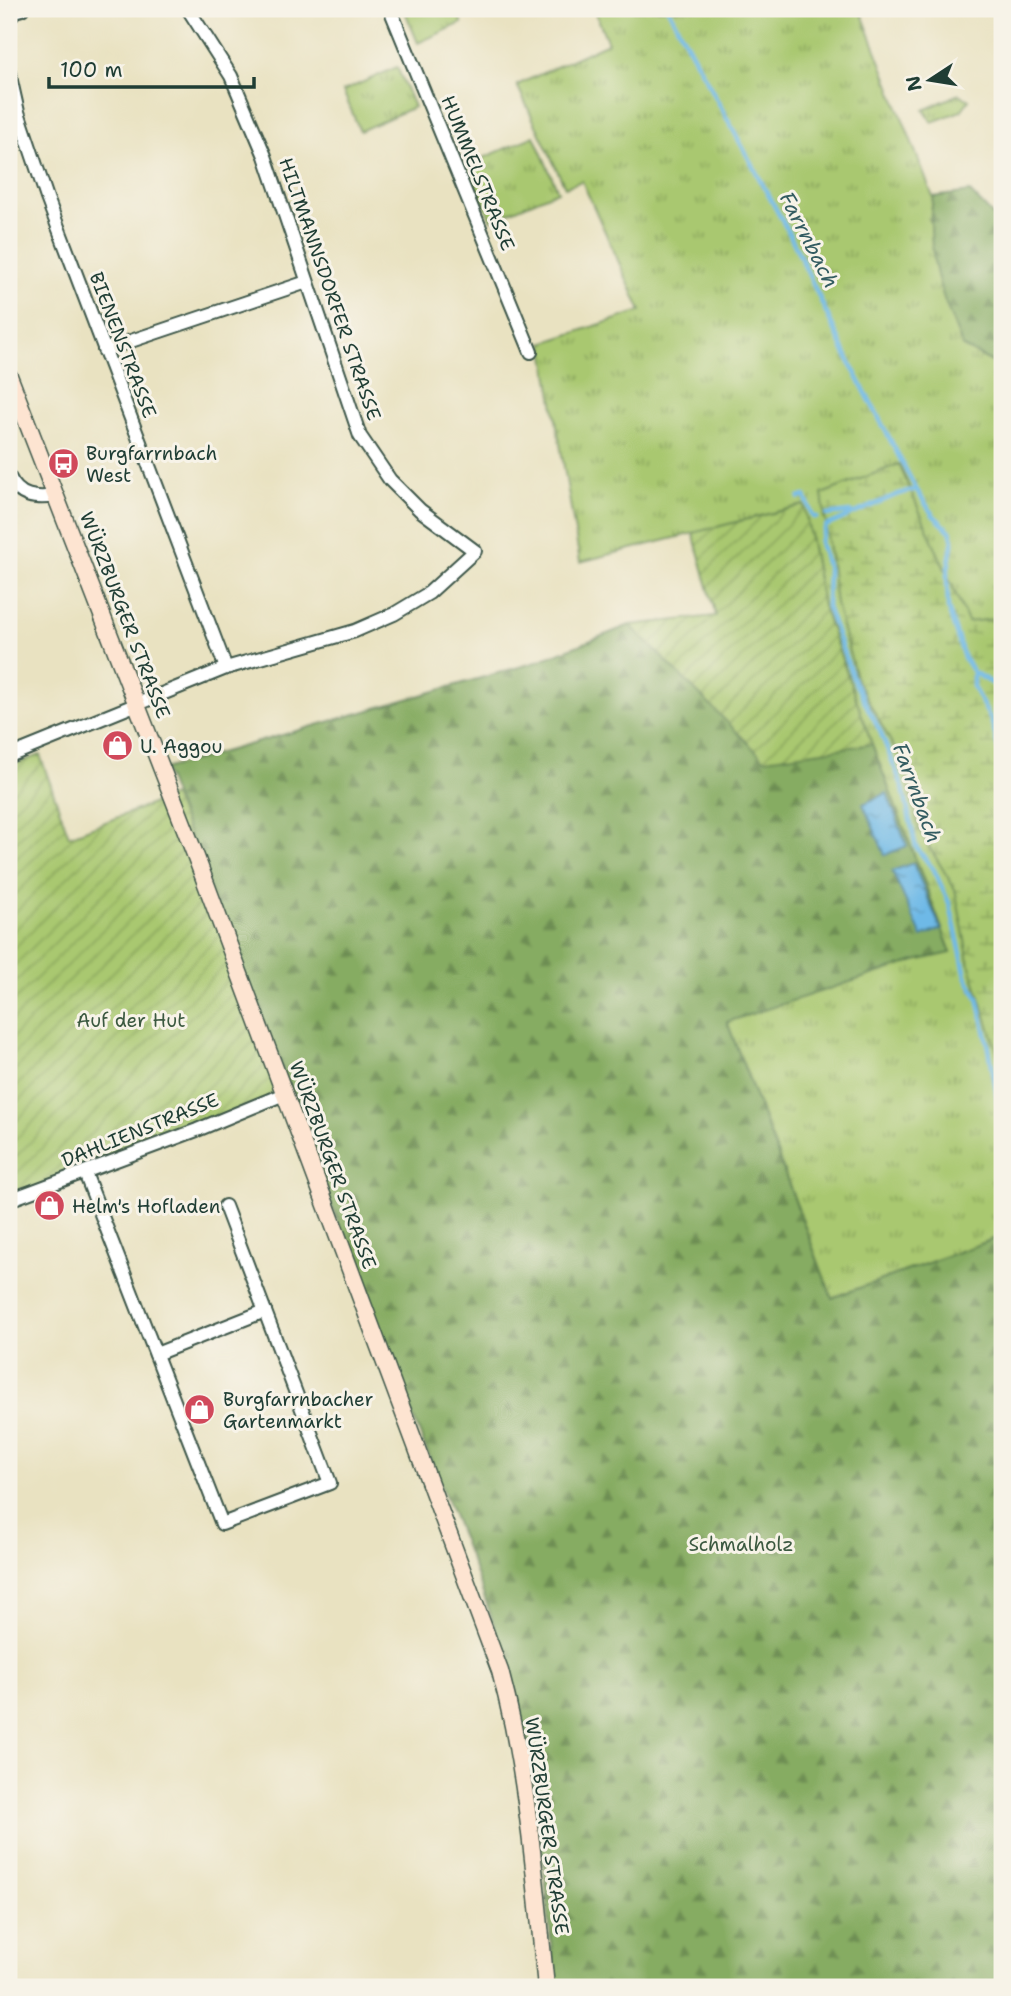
<svg xmlns="http://www.w3.org/2000/svg" width="1011" height="1996" font-family="'Shantell Sans',sans-serif">
	<style>
		.grass { fill: url(#grass-tufts); stroke: #648252; stroke-width: 2 }
		.forest { fill: url(#forest-firs); stroke: #52744b; stroke-width: 2 }
		.wetland { fill: url(#wetland-marsh); stroke: #648252; stroke-width: 2 }
		.garden { fill: url(#garden-furrows); stroke: #648252; stroke-width: 2 }
		.water { fill: url(#water-ripples); stroke: #467b8e; stroke-width: 2 }
		.lines { fill: none; stroke-linecap: round; stroke-linejoin: round }
		.stream { stroke: #6eb9e7; stroke-width: 4.5 }
		.street-casing { stroke: #3d5649; stroke-width: 16 }
		.secondary-casing { stroke: #3d5649; stroke-width: 19 }
		.street { stroke: #fff; stroke-width: 12 }
		.secondary { stroke: #fde4d1; stroke-width: 16 }
		.labels { text-anchor: middle; dominant-baseline: central; stroke-width: 6; stroke-linejoin: round; paint-order: stroke }
		.street-label { font-size: 19px; fill: #1f3d34; stroke: #f7f3e8 }
		.poi-label { font-size: 19px; fill: #1f3d34; stroke: #f7f3e8; text-anchor: start }
		.park-label { font-size: 19px; fill: #3b5940; stroke: #f7f3e8 }
		.water-label { font-size: 21px; font-style: italic; fill: #335c61; stroke: #f7f3e8 }
	</style>
	<defs>
		<pattern id="grass-tufts" width="24" height="20" patternUnits="userSpaceOnUse" patternTransform="scale(1.75)"><rect width="24" height="20" fill="#a9c870"/><path d="M3 7l-1-3M5 7V3M7 7l1-3M15 17l-1-3M17 17v-4M19 17l1-3" fill="none" stroke="#89a45d"/></pattern>
		<pattern id="forest-firs" width="22" height="20" patternUnits="userSpaceOnUse" patternTransform="scale(1.75)"><rect width="22" height="20" fill="#86ac62"/><path d="M5 1l3.5 6h-7zM16 11l3.5 6h-7z" fill="#6d8d52"/></pattern>
		<pattern id="wetland-marsh" width="20" height="14" patternUnits="userSpaceOnUse" patternTransform="scale(1.75)"><rect width="20" height="14" fill="#a9c870"/><path d="M1 5h8M5 5V1M11 12h8M15 12V8" fill="none" stroke="#89a45d"/></pattern>
		<pattern id="garden-furrows" width="10" height="10" patternUnits="userSpaceOnUse" patternTransform="scale(1.75)"><rect width="10" height="10" fill="#a9c870"/><path d="M-1 1l2-2M0 10L10 0M9 11l2-2" fill="none" stroke="#89a45d"/></pattern>
		<pattern id="water-ripples" width="26" height="14" patternUnits="userSpaceOnUse" patternTransform="scale(1.75)"><rect width="26" height="14" fill="#6eb9e7"/><path d="M2 4q2-2 4 0t4 0M15 11q2-2 4 0t4 0" fill="none" stroke="#5a98bc"/></pattern>
	</defs>
	<rect width="100%" height="100%" fill="#f7f3e8"/>
	<filter id="ink" filterUnits="userSpaceOnUse"><feTurbulence type="fractalNoise" baseFrequency=".0143" numOctaves="2"/><feDisplacementMap in="SourceGraphic" scale="14" xChannelSelector="R" yChannelSelector="G"/><feConvolveMatrix kernelMatrix="1 2 1 2 8 2 1 2 1" color-interpolation-filters="sRGB"/></filter>
	<filter id="wash" filterUnits="userSpaceOnUse"><feTurbulence type="fractalNoise" baseFrequency=".00686" numOctaves="4" result="noise"/><feDisplacementMap in="SourceGraphic" scale="28" xChannelSelector="R" yChannelSelector="G"/><feGaussianBlur stdDeviation="1.57" result="paint"/><feColorMatrix in="noise" values="0 0 0 0 0 0 0 0 0 0 0 0 0 0 0 0 0 1.4 0 .05"/><feComposite in="paint" operator="in"/></filter>
	<g filter="url(#wash)">
		<rect width="100%" height="100%" fill="#e9e2c1"/>
		<g class="grass">
			<path d="M404,9H456L462,23L418,43Z"/>
			<path d="M594,9H860L933,197L930,220L963,347L1002,367V1236L832,1298L727,1021L915,961L951,952L872,744L823,606L804,505L580,562L543,343L641,311L582,181L565,187L517,85L608,43Z"/>
			<path d="M397,67L414,107L360,131L343,91Z"/>
			<path d="M959,94L969,100L961,111L932,122L924,110Z"/>
			<path d="M534,136L558,191L491,220L467,165Z"/>
		</g>
		<g class="forest">
			<path d="M970,192L1002,225V367L963,347C941,294 925,256 933,197Z"/>
			<path d="M630,625L764,759L872,744L951,953L915,961L727,1022L832,1298L1002,1236V1987H555C546,1890 540,1792 517,1697C511,1674 503,1652 496,1631C471,1555 439,1481 409,1407L164,769L533,663Z"/>
		</g>
		<path class="wetland" d="M899,464L968,622L1002,618V1066L970,966L955,889L919,830L906,769L857,681L836,604L822,494Z"/>
		<g class="garden">
			<path d="M804,505L823,606L872,744L764,759L630,625L716,616L693,533Z"/>
			<path d="M40,755L69,836L173,796L291,1089L9,1198V766Z"/>
		</g>
		<g class="water">
			<path d="M887,793L907,846L885,855L863,804Z"/>
			<path d="M913,863L941,929L922,937L892,871Z"/>
		</g>
		<g class="lines">
			<g class="stream">
				<path d="M668,9L790,235L849,361L916,489L933,515L950,531L953,539L947,575L948,608L964,658L973,672L1002,689"/>
				<path d="M916,489L896,495L826,526L820,542L828,569L827,607L854,681L880,731L903,788L916,847L934,870L950,905L966,976L978,998L989,1048L1002,1126"/>
				<path d="M799,498L805,496L813,517H817"/>
				<path d="M827,515L850,512"/>
				<path d="M973,672V687L991,720L1002,760"/>
			</g>
		</g>
	</g>
	<g filter="url(#ink)">
		<g class="lines">
			<defs>
				<g id="street">
					<path d="M390,9L531,352"/>
					<path d="M9,18L15,11L22,9"/>
					<path d="M9,72L18,112L47,198L226,668"/>
					<path d="M104,350L307,282"/>
					<path d="M9,477C19,498 35,499 57,496"/>
					<path d="M9,756L226,668L355,631L394,614L429,593L475,551L420,510L390,480L360,436L265,156L231,76L188,9"/>
					<path d="M85,1173L222,1524L330,1483L225,1206"/>
					<path d="M9,1200L197,1130L284,1094"/>
					<path d="M156,1354L265,1311"/>
				</g>
				<path id="secondary" d="M9,376L196,857L500,1671C528,1774 535,1881 546,1987"/>
			</defs>
			<use href="#street" class="street-casing"/>
			<use href="#secondary" class="secondary-casing"/>
			<use href="#street" class="street"/>
			<use href="#secondary" class="secondary"/>
		</g>
	</g>
	<defs>
		<symbol id="bus-disc" viewBox="-11 -11 22 22"><circle r="9.5" fill="#d1495b" stroke="#f7f3e8"/><path d="M-5-6H5V4H4V6H2V4H-2V6H-4V4H-5ZM-3.5-4V0h7V-4ZM-3.5 1.2v1.5H-2V1.2ZM2 1.2v1.5H3.5V1.2Z" fill="#fff"/></symbol>
		<symbol id="shop-disc" viewBox="-11 -11 22 22"><circle r="9.5" fill="#d1495b" stroke="#f7f3e8"/><path d="M-5-2.5h2.3a2.7 3.5 0 0 1 5.4 0H5L5.5 6h-11ZM-1.5-2.5h3a1.5 2.3 0 0 0-3 0Z" fill="#fff"/></symbol>
	</defs>
	<g fill-rule="evenodd">
		<use href="#bus-disc" x="46" y="446" width="35" height="35"/>
		<use href="#shop-disc" x="100" y="728" width="35" height="35"/>
		<use href="#shop-disc" x="32" y="1188" width="35" height="35"/>
		<use href="#shop-disc" x="182" y="1392" width="35" height="35"/>
	</g>
	<g class="labels">
		<g class="street-label">
			<text transform="translate(478 173) rotate(68)">HUMMELSTRASSE</text>
			<text transform="translate(330 289) rotate(71)">HILTMANNSDORFER STRASSE</text>
			<text transform="translate(123 345) rotate(69)">BIENENSTRASSE</text>
			<text transform="translate(125 615) rotate(69)">WÜRZBURGER STRASSE</text>
			<text transform="translate(140 1130) rotate(-22)">DAHLIENSTRASSE</text>
			<text transform="translate(333 1165) rotate(70)">WÜRZBURGER STRASSE</text>
			<text transform="translate(547 1826) rotate(82)">WÜRZBURGER STRASSE</text>
		</g>
		<g class="poi-label">
			<text x="86" y="453">Burgfarrnbach<tspan x="86" dy="22">West</tspan></text>
			<text x="140" y="746">U. Aggou</text>
			<text x="72" y="1206">Helm's Hofladen</text>
			<text x="223" y="1399">Burgfarrnbacher<tspan x="223" dy="22">Gartenmarkt</tspan></text>
		</g>
		<g class="park-label">
			<text x="131" y="1020">Auf der Hut</text>
			<text x="741" y="1544">Schmalholz</text>
		</g>
		<g class="water-label">
			<text transform="translate(809 240) rotate(63)">Farrnbach</text>
			<text transform="translate(917 793) rotate(70)">Farrnbach</text>
		</g>
	</g>
	<rect width="1011" height="1996" fill="none" stroke="#f7f3e8" stroke-width="35"/>
	<g transform="translate(930 80) rotate(258)" stroke="#f7f3e8" stroke-width="5" paint-order="stroke">
	<path d="M0-5L12 26L0 18L-12 26Z" fill="#1f3d34"/>
	<text y="-10" font-size="19" font-weight="bold" text-anchor="middle" fill="#1f3d34">N</text>
	</g>
	<path d="M49 77v10h205v-10" fill="none" stroke="#1f3d34" stroke-width="3.5"/>
	<text x="60" y="77" font-size="21" fill="#1f3d34" stroke="#f7f3e8" stroke-width="5" paint-order="stroke">100 m</text>
</svg>
